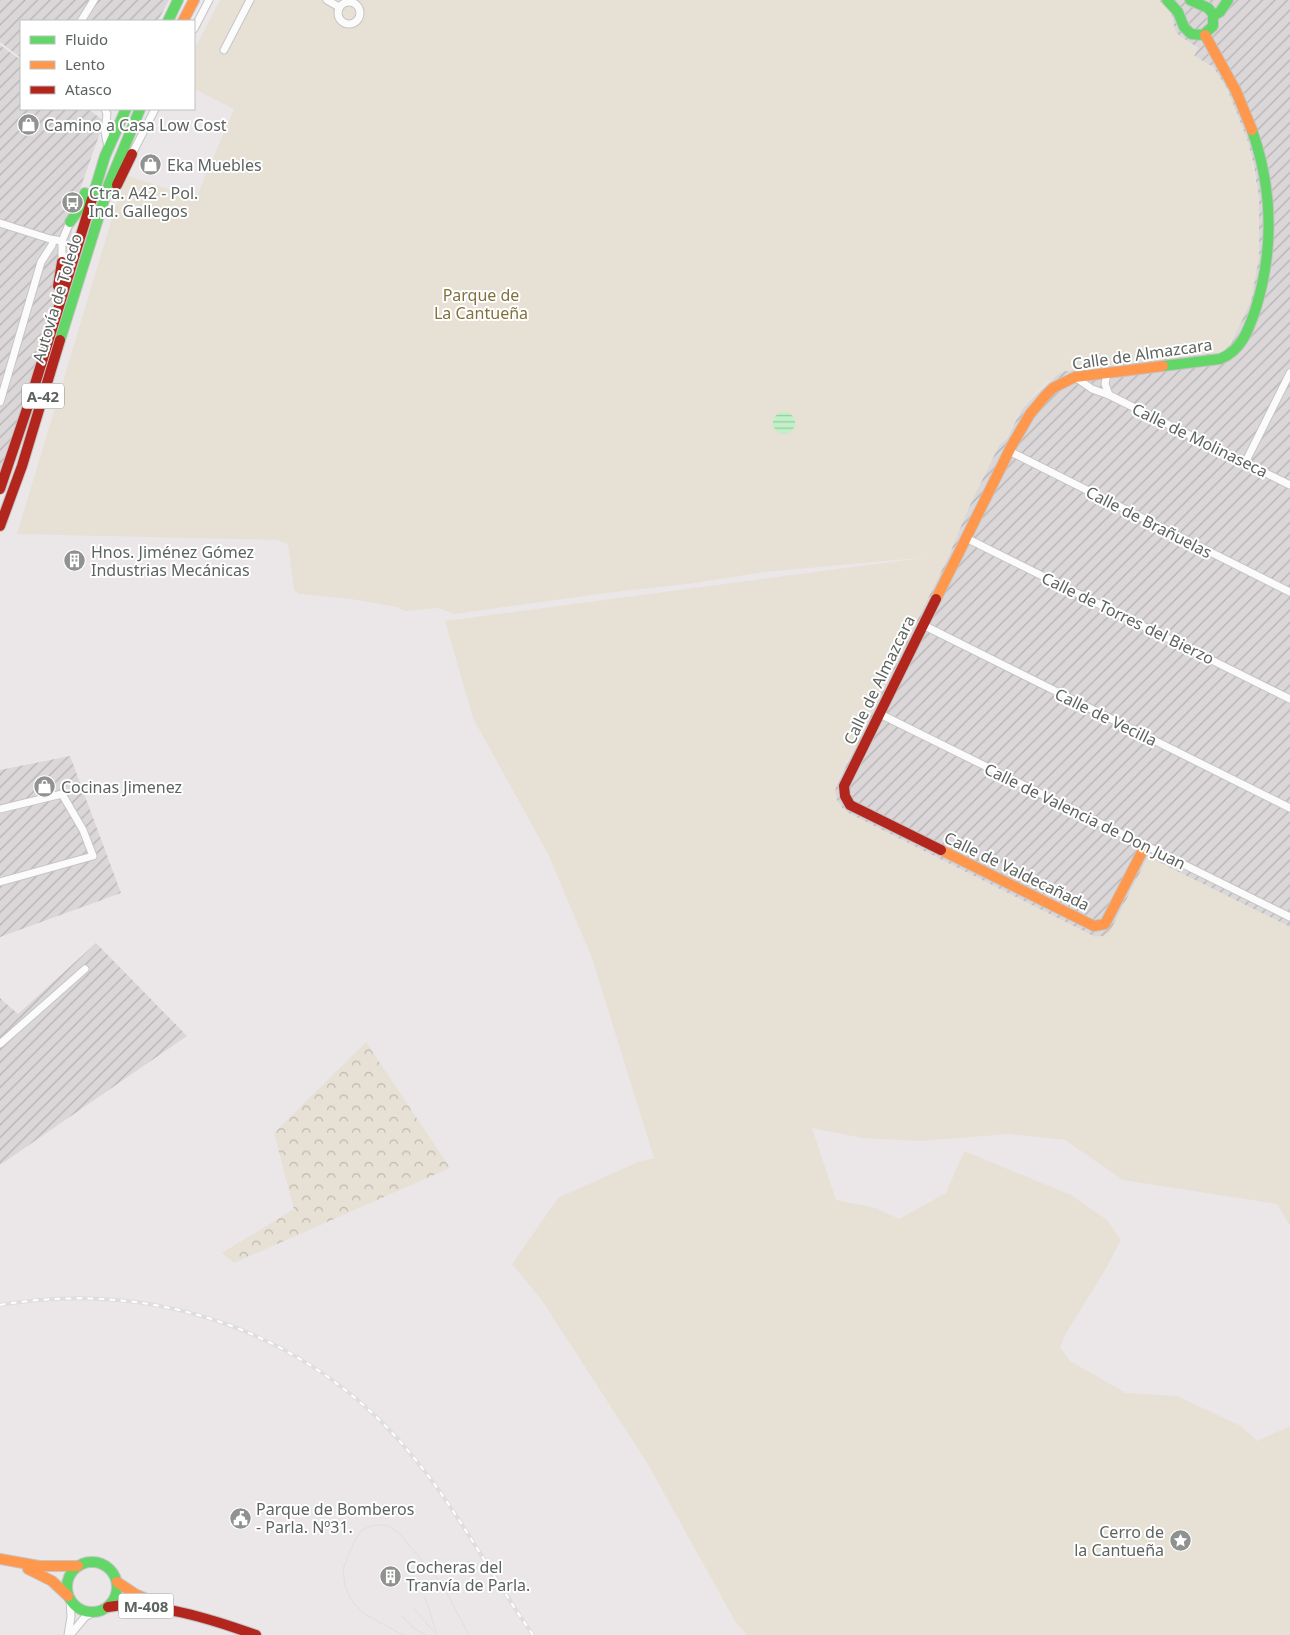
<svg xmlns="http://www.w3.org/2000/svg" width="1290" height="1635" font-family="'Noto Sans',sans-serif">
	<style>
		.industrial { fill: url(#industrial-furrows) }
		.green { fill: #e6e0d5 }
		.forest { fill: url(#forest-crowns) }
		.water { fill: url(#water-rules) }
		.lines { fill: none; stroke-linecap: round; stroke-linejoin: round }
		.street-casing { stroke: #c5c5c5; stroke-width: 9 }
		.fast-casing { stroke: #c4c5c5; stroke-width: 12 }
		.slow-casing { stroke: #c4c5c5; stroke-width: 12 }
		.jam-casing { stroke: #c4c5c5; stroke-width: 12 }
		.street { stroke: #fcfbfc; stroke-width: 7 }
		.fast { stroke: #63d668; stroke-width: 10 }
		.slow { stroke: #ff974d; stroke-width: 10 }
		.jam { stroke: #b3261e; stroke-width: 10 }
		.tram { stroke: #dfdedf; stroke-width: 1 }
		.rail-casing { stroke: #dfdedf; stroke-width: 4 }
		.rail { stroke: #fff; stroke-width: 2; stroke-dasharray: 5.5; stroke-linecap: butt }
		.labels { text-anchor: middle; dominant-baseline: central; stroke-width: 4; stroke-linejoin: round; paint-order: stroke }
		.shield { fill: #fff; stroke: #8e928f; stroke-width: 1 }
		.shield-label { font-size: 15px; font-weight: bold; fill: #5d645f }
		.poi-label { font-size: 16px; fill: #5d645f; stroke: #fff; text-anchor: start }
		.park-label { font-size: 16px; fill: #81713f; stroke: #fff }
		.street-label { font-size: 16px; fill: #5d645f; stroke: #fff }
	</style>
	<defs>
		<pattern id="industrial-furrows" width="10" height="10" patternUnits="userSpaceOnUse" patternTransform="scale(1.25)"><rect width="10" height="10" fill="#dbd7d9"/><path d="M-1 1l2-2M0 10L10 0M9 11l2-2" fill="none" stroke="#b5b2b3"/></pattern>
		<pattern id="forest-crowns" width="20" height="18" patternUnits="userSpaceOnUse" patternTransform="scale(1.25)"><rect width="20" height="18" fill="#e6e0d5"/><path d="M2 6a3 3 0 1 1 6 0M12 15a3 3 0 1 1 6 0" fill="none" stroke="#beb9b0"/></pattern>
		<pattern id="water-rules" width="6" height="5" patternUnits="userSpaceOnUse" patternTransform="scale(1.25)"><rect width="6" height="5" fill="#c0f1c7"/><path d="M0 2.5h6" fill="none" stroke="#9fc7a5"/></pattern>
	</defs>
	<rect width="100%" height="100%" fill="#ebe7e9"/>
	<g class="industrial">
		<path d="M0,0H169L158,21H21V58L0,42Z"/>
		<path d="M1158,0H1290V927L1148,857L1110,932L1104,936L1095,937L848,813L839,805L835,796V788L949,555L968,509L999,445L1007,438L1022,409L1030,400L1058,374L1065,371L1222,352L1231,344L1259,200L1254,167L1248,142L1227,89L1213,67L1194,56L1198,48L1178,35L1175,30L1172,16L1169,10Z"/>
		<path d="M0,45L21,60V109H88L104,121L77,198L68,258L0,478Z"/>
		<path d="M70,756L121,893L0,937V770Z"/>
		<path d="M96,943L187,1036L0,1165V998L18,1014Z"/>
	</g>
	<path class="green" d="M220,0H1158L1169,9L1172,16L1175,30L1178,35L1198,49L1194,56L1213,67L1227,89L1248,142L1259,200V257L1251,301L1231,344L1222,352L1065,371C1052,376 1030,397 1022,409C1013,422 1011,435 999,445L968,509L949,555L838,780C832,795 837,804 848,813L1095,937L1104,936L1110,932L1148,857L1290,927V1226L1277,1204L1123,1180L1065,1140L1009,1134L920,1141L862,1138L812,1128L836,1200L876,1208L899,1219L946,1193L964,1151L1071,1195L1107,1220L1121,1240L1104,1272L1066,1333L1060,1347L1070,1361L1126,1393L1177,1396L1241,1426L1257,1441L1290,1426V1635H747L735,1621L646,1461L541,1299L512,1264L558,1198L638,1162L654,1158L592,958L548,854L473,718L445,621L929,557L764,572L695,583L614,592L454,614L439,608L405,611L397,607L351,599L299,594L294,590L288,544L277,540L17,534L125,175L196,198L234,109L194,89V50Z"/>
	<path class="forest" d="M366,1042L450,1168L234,1263L222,1253L294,1209L274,1133Z"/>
	<circle class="water" cx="784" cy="423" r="11"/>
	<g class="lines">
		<defs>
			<g id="street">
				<path d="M327,0L339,7"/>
				<circle cx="349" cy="13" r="11"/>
				<path d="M81,21L94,0"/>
				<path d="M194,29L209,0"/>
				<path d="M224,50L250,0"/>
				<path d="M105,109L107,114L105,132L108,147"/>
				<path d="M132,154L155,109"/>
				<path d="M0,223L50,239L62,241"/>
				<path d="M62,262V241L70,222"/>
				<path d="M1107,373L1105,384L1109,395"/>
				<path d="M1075,377L1092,389L1109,395L1290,485"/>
				<path d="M0,402L41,262L52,245L53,240"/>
				<path d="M1009,451L1290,592"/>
				<path d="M1245,463L1290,373"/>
				<path d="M966,538L1290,699"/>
				<path d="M923,625L1290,808"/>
				<path d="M880,714L1290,917"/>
				<path d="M0,809L62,794L83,830L93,856L0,882"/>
				<path d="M0,1044L85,969"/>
				<path d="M68,1635L71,1617L70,1599"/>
				<path d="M70,1635L85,1617L94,1612"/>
			</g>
			<g id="fast">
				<path d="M1167,0L1178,12L1184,27L1191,34L1203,35L1213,26V14L1208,8L1190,0"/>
				<path d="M1214,15L1220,12L1228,0"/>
				<path d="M168,21L178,0"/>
				<path d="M92,199L105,156L126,109"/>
				<path d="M70,222L81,206L85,193"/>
				<path d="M60,340L109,184L140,109"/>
				<path d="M1163,366L1220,359C1241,351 1248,331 1255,311C1274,251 1273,190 1252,130"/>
				<circle cx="92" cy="1587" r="25"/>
			</g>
			<g id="slow">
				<path d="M183,21L194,0"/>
				<path d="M1205,35L1236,91L1252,130"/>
				<path d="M936,599L1012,445L1030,414L1045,396L1053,388L1075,377L1163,366"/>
				<path d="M941,850L1094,926L1105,924L1145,846"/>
				<path d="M0,1559L39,1566H78"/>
				<path d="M28,1569L52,1581L68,1596"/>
				<path d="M117,1582L135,1594L154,1602"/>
			</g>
			<g id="jam">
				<path d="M117,185L132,154"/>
				<path d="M58,286L62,262"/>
				<path d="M0,489L32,394L92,199"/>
				<path d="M0,526L22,466L60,340"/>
				<path d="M936,599L844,786L845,796L850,805L941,850"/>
				<path d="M108,1607C152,1600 214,1620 256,1635"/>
			</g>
		</defs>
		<use href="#street" class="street-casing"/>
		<use href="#fast" class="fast-casing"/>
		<use href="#slow" class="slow-casing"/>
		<use href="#jam" class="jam-casing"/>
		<use href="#street" class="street"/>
		<use href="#fast" class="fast"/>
		<use href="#slow" class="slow"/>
		<use href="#jam" class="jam"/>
		<g class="tram">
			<path d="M424,1597L427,1603L437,1635"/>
			<path d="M413,1607L433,1631"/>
			<path d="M402,1616L413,1628L426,1635"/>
			<path d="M403,1635L363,1613L352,1601L345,1586L343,1569L355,1540L362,1530L373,1525H386L398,1532L442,1584L469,1635"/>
		</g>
		<defs>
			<path id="rail" d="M0,1305C158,1278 314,1334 415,1459C460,1514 492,1577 533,1635"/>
		</defs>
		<use href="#rail" class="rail-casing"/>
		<use href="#rail" class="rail"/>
	</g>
	<defs>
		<symbol id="shop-disc" viewBox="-11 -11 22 22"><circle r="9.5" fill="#8f928f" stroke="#fff"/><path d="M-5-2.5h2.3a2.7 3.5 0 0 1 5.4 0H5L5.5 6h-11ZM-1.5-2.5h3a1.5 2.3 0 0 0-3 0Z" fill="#fff"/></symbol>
		<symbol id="bus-disc" viewBox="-11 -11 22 22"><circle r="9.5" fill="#8f928f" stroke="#fff"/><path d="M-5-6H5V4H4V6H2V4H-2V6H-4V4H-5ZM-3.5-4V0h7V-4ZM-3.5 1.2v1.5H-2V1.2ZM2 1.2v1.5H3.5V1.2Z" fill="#fff"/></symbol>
		<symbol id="building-disc" viewBox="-11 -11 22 22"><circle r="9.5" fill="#8f928f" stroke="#fff"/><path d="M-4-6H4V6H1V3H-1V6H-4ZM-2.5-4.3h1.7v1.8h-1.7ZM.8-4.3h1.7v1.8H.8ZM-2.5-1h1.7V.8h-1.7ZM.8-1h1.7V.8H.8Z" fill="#fff"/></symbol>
		<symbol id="civic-disc" viewBox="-11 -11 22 22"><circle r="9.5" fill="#8f928f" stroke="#fff"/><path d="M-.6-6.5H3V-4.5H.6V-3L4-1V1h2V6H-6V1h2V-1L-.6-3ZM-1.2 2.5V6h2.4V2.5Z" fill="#fff"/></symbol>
		<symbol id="sight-disc" viewBox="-11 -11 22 22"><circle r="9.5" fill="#8f928f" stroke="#fff"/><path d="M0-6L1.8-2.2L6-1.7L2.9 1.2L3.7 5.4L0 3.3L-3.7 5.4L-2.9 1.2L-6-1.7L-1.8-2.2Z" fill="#fff"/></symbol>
	</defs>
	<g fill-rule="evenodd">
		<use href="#shop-disc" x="16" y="112" width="25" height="25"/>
		<use href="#shop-disc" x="138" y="152" width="25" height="25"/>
		<use href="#bus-disc" x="60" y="190" width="25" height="25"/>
		<use href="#building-disc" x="62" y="548" width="25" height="25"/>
		<use href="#shop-disc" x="32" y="774" width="25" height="25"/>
		<use href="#civic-disc" x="228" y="1506" width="25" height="25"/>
		<use href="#sight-disc" x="1168" y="1528" width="25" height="25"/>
		<use href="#building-disc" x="378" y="1564" width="25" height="25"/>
	</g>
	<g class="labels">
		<g class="shield">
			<rect x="22" y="383.5" width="42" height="25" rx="4"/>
			<rect x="118.5" y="1593.5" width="55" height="25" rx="4"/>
		</g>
		<g class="shield-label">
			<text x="43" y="396">A-42</text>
			<text x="146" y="1606">M-408</text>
		</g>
		<g class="poi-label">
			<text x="44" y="125">Camino a Casa Low Cost</text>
			<text x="167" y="165">Eka Muebles</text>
			<text x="89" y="193">Ctra. A42 - Pol.<tspan x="89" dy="18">Ind. Gallegos</tspan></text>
			<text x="91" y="552">Hnos. Jiménez Gómez<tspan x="91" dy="18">Industrias Mecánicas</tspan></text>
			<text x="61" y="787">Cocinas Jimenez</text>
			<text x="256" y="1509">Parque de Bomberos<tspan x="256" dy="18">- Parla. Nº31.</tspan></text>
			<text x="1164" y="1532" text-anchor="end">Cerro de<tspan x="1164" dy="18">la Cantueña</tspan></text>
			<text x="406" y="1567">Cocheras del<tspan x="406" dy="18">Tranvía de Parla.</tspan></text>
		</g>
		<g class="park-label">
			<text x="481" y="295">Parque de<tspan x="481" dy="18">La Cantueña</tspan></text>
		</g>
		<g class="street-label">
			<text transform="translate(57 298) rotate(-73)">Autovía de Toledo</text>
			<text transform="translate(1142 354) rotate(-8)">Calle de Almazcara</text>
			<text transform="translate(1200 440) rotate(26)">Calle de Molinaseca</text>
			<text transform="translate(1149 522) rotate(27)">Calle de Brañuelas</text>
			<text transform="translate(1128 618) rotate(26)">Calle de Torres del Bierzo</text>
			<text transform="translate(879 680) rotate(-64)">Calle de Almazcara</text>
			<text transform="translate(1106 717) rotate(26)">Calle de Vecilla</text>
			<text transform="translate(1085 816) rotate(26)">Calle de Valencia de Don Juan</text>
			<text transform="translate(1017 871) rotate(26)">Calle de Valdecañada</text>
		</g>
	</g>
	<rect x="20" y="20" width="175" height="90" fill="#ffffff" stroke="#bec1bf"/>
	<rect x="30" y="36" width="25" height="8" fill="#63d668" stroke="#bec1bf"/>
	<text x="65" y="45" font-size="15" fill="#5d645f">Fluido</text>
	<rect x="30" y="61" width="25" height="8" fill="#ff974d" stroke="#bec1bf"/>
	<text x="65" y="70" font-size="15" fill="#5d645f">Lento</text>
	<rect x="30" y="86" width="25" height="8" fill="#b3261e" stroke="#bec1bf"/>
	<text x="65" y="95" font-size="15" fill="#5d645f">Atasco</text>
</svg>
